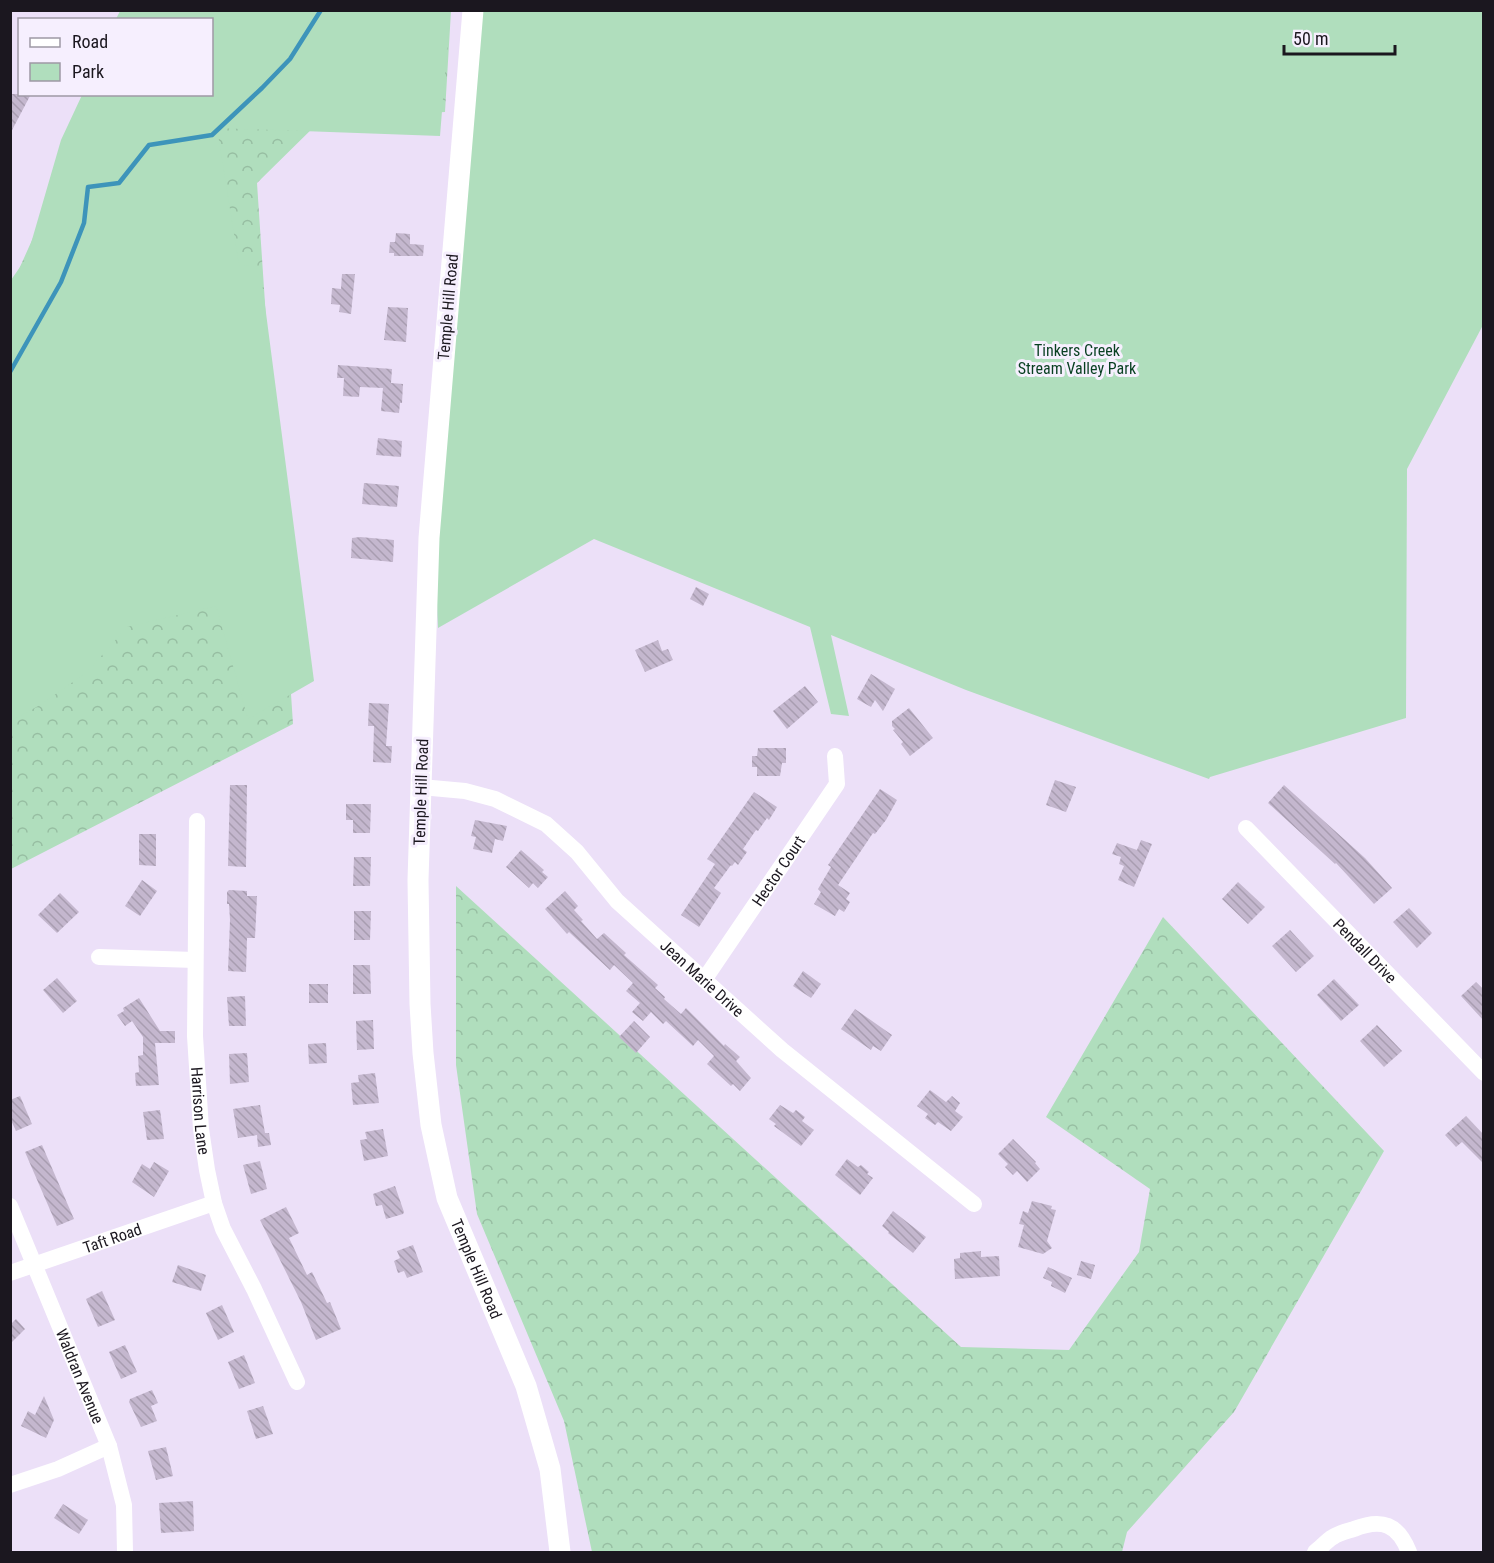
<svg xmlns="http://www.w3.org/2000/svg" width="1494" height="1563" font-family="'Roboto Condensed',sans-serif">
	<style>
		.forest { fill: url(#forest-crowns) }
		.park { fill: #b0debd }
		.lines { fill: none; stroke-linecap: round; stroke-linejoin: round }
		.stream { stroke: #3d94ba; stroke-width: 4.5 }
		.building { fill: url(#building-back-hatch) }
		.minor { stroke: #fff; stroke-width: 16 }
		.major { stroke: #fff; stroke-width: 21 }
		.labels { text-anchor: middle; dominant-baseline: central; stroke-width: 6; stroke-linejoin: round; paint-order: stroke }
		.street-label { font-size: 16px; fill: #1b171f; stroke: #f6effe }
		.park-label { font-size: 16px; fill: #073f20; stroke: #f6effe }
	</style>
	<defs>
		<pattern id="forest-crowns" width="20" height="18" patternUnits="userSpaceOnUse" patternTransform="scale(1.5)"><rect width="20" height="18" fill="#b0debd"/><path d="M2 6a3 3 0 1 1 6 0M12 15a3 3 0 1 1 6 0" fill="none" stroke="#97bea2"/></pattern>
		<pattern id="building-back-hatch" width="6" height="6" patternUnits="userSpaceOnUse" patternTransform="scale(1.5)"><rect width="6" height="6" fill="#c4b7ce"/><path d="M-1 5l2 2M0 0l6 6M5-1l2 2" fill="none" stroke="#a89db0"/></pattern>
	</defs>
	<rect width="100%" height="100%" fill="#ece0f8"/>
	<g class="forest">
		<path d="M121,11H451L445,112L322,119L257,183L293,724L11,869V287L97,95L212,94V20Z"/>
		<path d="M456,886L961,1347L1069,1350L1139,1252L1150,1189L1046,1117L1163,917L1384,1151L1234,1412L1127,1532L1122,1552H592L564,1421L477,1214L456,1065Z"/>
	</g>
	<g class="park">
		<path d="M120,11H450L440,136L217,128L239,265L260,267L314,681L248,719L216,606L127,627L87,672L40,705L11,721V280L27,257L61,140L82,95L212,94V20L116,19Z"/>
		<path d="M477,11H1483V325L1407,469L1406,718L1210,777L1209,779L966,690L831,635L849,716L831,714L810,627L594,539L438,628L435,556Z"/>
	</g>
	<g class="lines">
		<path class="stream" d="M10,372L61,282L84,223L88,187L119,183L149,145L212,135L262,88L290,59L321,10"/>
	</g>
	<g class="building">
		<path d="M10,94H31L10,134Z"/>
		<path d="M396,233L410,234V244L424,245L423,256H394V253H389L390,242H395Z"/>
		<path d="M342,274H355L351,314L339,312L340,305L331,304L332,288L341,289Z"/>
		<path d="M388,307L408,308L406,342L384,340Z"/>
		<path d="M338,365L392,369L391,383L403,384L402,403H400L399,413L381,411L383,388L360,387L359,397L343,396L344,378H337Z"/>
		<path d="M378,438L402,441L401,457L376,455Z"/>
		<path d="M364,483L399,486L397,507L362,504Z"/>
		<path d="M360,537L394,540L393,562L351,558L352,538Z"/>
		<path d="M696,587L709,594L703,606L690,599Z"/>
		<path d="M658,640L662,651L668,649L673,660L645,672L635,650Z"/>
		<path d="M871,674L895,689L883,711L875,700L871,707L857,699Z"/>
		<path d="M805,686L818,702L787,729L773,711Z"/>
		<path d="M369,703L389,704L386,746H392L391,763L373,762L374,726H368Z"/>
		<path d="M909,708L933,738L910,756L901,744L903,742L893,730L895,729L892,726V721Z"/>
		<path d="M758,748H786V763H782L780,776H757V767H752V756H757Z"/>
		<path d="M1055,780L1076,787L1066,812L1046,805Z"/>
		<path d="M230,785H247L246,867L228,866Z"/>
		<path d="M1284,785L1365,858L1392,888L1374,904L1336,863L1335,864L1268,803Z"/>
		<path d="M880,789L897,800L886,820L875,834L873,833L838,885L850,893L846,899L850,902L844,912L839,909L835,916L814,904L821,892L818,889L831,867L828,865Z"/>
		<path d="M754,792L777,807L769,820L767,818L758,831L756,830L743,849L747,852L738,865L735,862L732,866L731,865L714,888L721,893L699,927L681,915L715,864L707,859Z"/>
		<path d="M346,804H371L370,833H353V820H346Z"/>
		<path d="M475,820L507,826L503,841L495,839L492,853L473,849L476,837L471,836Z"/>
		<path d="M139,834H156V866L139,865Z"/>
		<path d="M1141,840L1152,844L1134,887L1118,880L1124,866L1119,864L1121,857L1112,854L1117,843L1137,850Z"/>
		<path d="M521,850L544,870L542,872L548,877L538,888L533,883L529,888L506,867Z"/>
		<path d="M354,857H371L370,886H353Z"/>
		<path d="M142,880L157,891L140,916L125,906Z"/>
		<path d="M1238,882L1265,907L1248,924L1222,899Z"/>
		<path d="M229,890L247,891V896H257L255,938H247L246,972L228,971L230,920L229,904H227V892Z"/>
		<path d="M565,891L578,906L574,910L583,920L581,921L597,939L604,933L626,953L624,955L658,985L655,988L665,997L664,999L681,1014L686,1008L724,1046L725,1044L740,1057L736,1061L751,1078L740,1091L733,1084L731,1086L707,1064L714,1056L698,1040L693,1046L666,1021L663,1024L651,1012L643,1021L632,1012L640,1003L626,991L633,983L614,965L610,970L569,932L567,934L545,909Z"/>
		<path d="M60,893L79,912L57,933L38,915Z"/>
		<path d="M1409,908L1432,933L1417,948L1393,922Z"/>
		<path d="M354,911H371L370,940H354Z"/>
		<path d="M1290,930L1314,956L1296,972L1272,946Z"/>
		<path d="M353,965H370L371,994H353Z"/>
		<path d="M803,971L821,984L811,998L793,986Z"/>
		<path d="M57,978L77,1001L63,1013L43,990Z"/>
		<path d="M1334,979L1359,1005L1341,1021L1317,995Z"/>
		<path d="M1476,982L1484,990V1021L1461,996Z"/>
		<rect x="309" y="984" width="19" height="19"/>
		<path d="M245,996L246,1026H229L227,997Z"/>
		<path d="M139,998L160,1031H175V1043H155L159,1085L136,1086L135,1073L139,1072L138,1056L143,1055V1037L132,1021L125,1026L117,1015L124,1011L123,1008Z"/>
		<path d="M855,1009L892,1035L881,1051L873,1046L871,1050L841,1029Z"/>
		<path d="M373,1020L374,1049L357,1050L356,1021Z"/>
		<path d="M634,1021L650,1037L636,1053L619,1037Z"/>
		<path d="M1377,1025L1402,1051L1384,1067L1360,1041Z"/>
		<path d="M326,1043L327,1063L309,1064L308,1044Z"/>
		<path d="M247,1053L249,1082L230,1084L229,1054Z"/>
		<path d="M375,1073L379,1103L353,1105L351,1083L359,1082L358,1075Z"/>
		<path d="M930,1090L946,1102L952,1096L960,1103L955,1111L963,1117L951,1131L938,1122L935,1125L925,1118L928,1114L917,1106Z"/>
		<path d="M20,1096L32,1124L16,1131L10,1118V1100Z"/>
		<path d="M260,1105L265,1133H269L271,1145L258,1147L257,1135L238,1138L233,1109Z"/>
		<path d="M780,1105L793,1113L796,1110L805,1117L802,1121L814,1130L801,1146L774,1126L776,1124L769,1119Z"/>
		<path d="M160,1110L164,1139L147,1140L143,1112Z"/>
		<path d="M1466,1116L1484,1135V1164L1462,1142L1456,1147L1445,1135Z"/>
		<path d="M383,1129L388,1156L364,1161L360,1140L367,1139L365,1132Z"/>
		<path d="M1013,1139L1036,1162L1035,1163L1040,1169L1027,1182L1017,1171L1013,1175L1005,1167L1008,1164L998,1154Z"/>
		<path d="M42,1145L74,1219L57,1226L25,1152Z"/>
		<path d="M847,1159L858,1167L861,1165L869,1172L867,1174L873,1178L860,1195L835,1175Z"/>
		<path d="M260,1161L267,1189L251,1194L243,1165Z"/>
		<path d="M154,1162L169,1171L154,1197L132,1182L142,1164L150,1169Z"/>
		<path d="M395,1186L404,1212L403,1214L386,1219L382,1205L376,1206L373,1194Z"/>
		<path d="M1032,1201L1052,1206L1051,1209L1056,1210L1047,1241L1052,1248L1043,1254L1018,1247L1024,1225L1019,1224L1023,1211L1028,1213Z"/>
		<path d="M286,1207L299,1233L289,1238L307,1275L312,1272L327,1303L330,1302L341,1329L316,1340L301,1302L260,1220Z"/>
		<path d="M893,1211L926,1237L913,1253L888,1233L889,1232L882,1226Z"/>
		<path d="M413,1245L423,1272L407,1278L404,1271L398,1273L394,1261L400,1258L397,1251Z"/>
		<path d="M981,1251V1257L999,1256L1000,1276L955,1279L954,1259L960,1258V1253Z"/>
		<path d="M1081,1261L1095,1265L1091,1279L1077,1275Z"/>
		<path d="M178,1265L206,1275L201,1291L172,1282Z"/>
		<path d="M1048,1267L1072,1278L1065,1293L1051,1286L1052,1282L1043,1278Z"/>
		<path d="M102,1291L115,1320L98,1327L86,1299Z"/>
		<path d="M222,1305L234,1332L218,1340L206,1313Z"/>
		<path d="M16,1319L25,1329L10,1344V1325Z"/>
		<path d="M125,1345L137,1372L121,1379L109,1352Z"/>
		<path d="M244,1355L255,1383L239,1389L228,1362Z"/>
		<path d="M152,1390L158,1403L151,1406L157,1421L141,1427L129,1402L130,1399Z"/>
		<path d="M44,1396L54,1420L46,1438L21,1426L28,1411L35,1415Z"/>
		<path d="M263,1406L273,1434L256,1439L247,1411Z"/>
		<path d="M166,1447L173,1476L156,1480L148,1451Z"/>
		<path d="M193,1501L194,1531L161,1533L159,1503Z"/>
		<path d="M63,1504L88,1520L79,1534L54,1518Z"/>
	</g>
	<g class="lines">
		<g class="minor">
			<path id="s1" d="M421,787L465,791L495,799L546,824L577,852L617,901L782,1050L974,1204"/>
			<path id="s2" d="M197,821L195,1036L201,1129L207,1170L214,1203L223,1229L254,1289L297,1382"/>
			<path id="s3" d="M1246,828L1484,1073"/>
			<path d="M99,957L195,960"/>
			<path id="s4" d="M704,980L837,784L835,756"/>
			<path id="s5" d="M10,1206L109,1446L124,1505L125,1552"/>
			<path id="s6" d="M10,1273L214,1203"/>
			<path d="M10,1485L58,1469L109,1446"/>
			<path d="M1315,1552C1321,1548 1326,1541 1333,1537C1339,1533 1348,1531 1354,1529C1382,1518 1398,1524 1409,1552"/>
		</g>
		<path class="major" id="s7" d="M473,10L429,538L418,880L420,1004L423,1053L431,1125L447,1198L526,1386L550,1469L560,1552"/>
	</g>
	<g class="labels">
		<g class="street-label">
			<text transform="translate(448 307) rotate(-85)">Temple Hill Road</text>
			<text transform="translate(421 792) rotate(-88)">Temple Hill Road</text>
			<text stroke="none"><textPath href="#s4" startOffset="132">Hector Court</textPath></text>
			<text stroke="none"><textPath href="#s3" startOffset="171">Pendall Drive</textPath></text>
			<text stroke="none"><textPath href="#s1" startOffset="352">Jean Marie Drive</textPath></text>
			<text stroke="none"><textPath href="#s2" startOffset="290">Harrison Lane</textPath></text>
			<text stroke="none"><textPath href="#s6" startOffset="108">Taft Road</textPath></text>
			<text stroke="none"><textPath href="#s7" startOffset="1269">Temple Hill Road</textPath></text>
			<text stroke="none"><textPath href="#s5" startOffset="184">Waldran Avenue</textPath></text>
		</g>
		<g class="park-label">
			<text x="1077" y="350">Tinkers Creek<tspan x="1077" dy="18">Stream Valley Park</tspan></text>
		</g>
	</g>
	<rect width="1494" height="1563" fill="none" stroke="#1b171f" stroke-width="24"/>
	<rect x="18" y="18" width="195" height="78" fill="#f6effe" stroke="#9e99a5" stroke-width="1.5"/>
	<rect x="30" y="38" width="30" height="9" fill="#ffffff" stroke="#9e99a5" stroke-width="1.5"/>
	<text x="72" y="48" font-size="18" fill="#1b171f">Road</text>
	<rect x="30" y="63" width="30" height="18" fill="#b0debd" stroke="#9e99a5" stroke-width="1.5"/>
	<text x="72" y="78" font-size="18" fill="#1b171f">Park</text>
	<path d="M1284 45v9h111v-9" fill="none" stroke="#1b171f" stroke-width="3"/>
	<text x="1293" y="45" font-size="18" fill="#1b171f" stroke="#f6effe" stroke-width="4.5" paint-order="stroke">50 m</text>
</svg>
